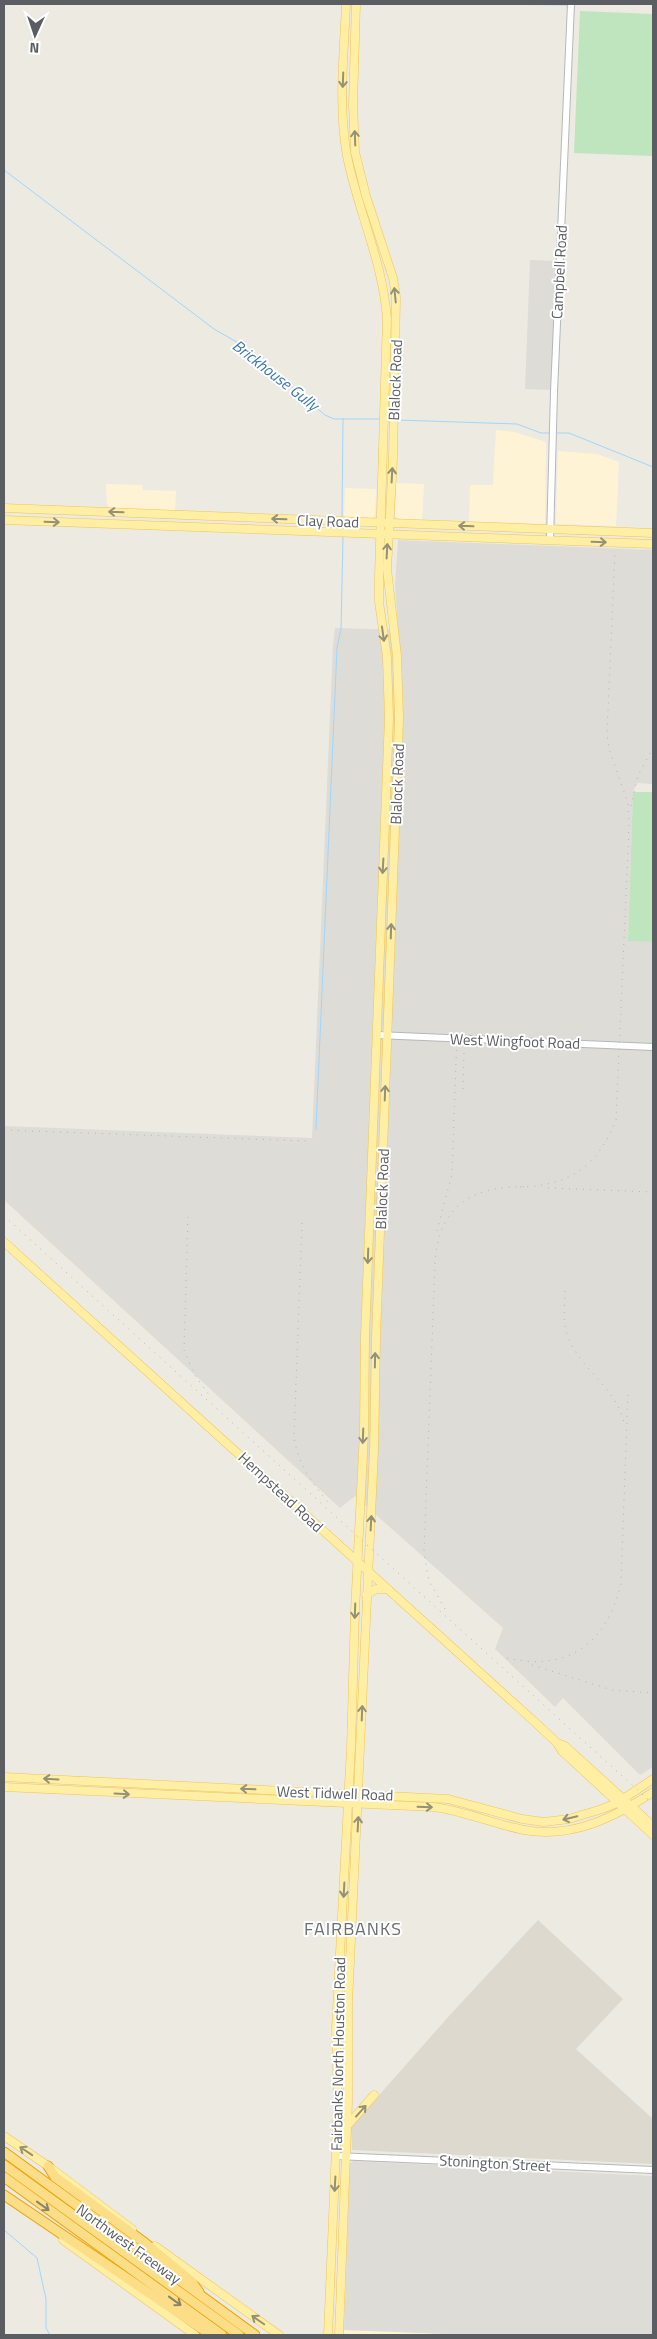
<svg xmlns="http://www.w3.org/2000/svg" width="657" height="2339" font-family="'Titillium Web',sans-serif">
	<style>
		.commercial { fill: #fef4d5 }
		.industrial { fill: #dedcd6 }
		.education { fill: #ddd9cf }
		.green { fill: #bee5bd }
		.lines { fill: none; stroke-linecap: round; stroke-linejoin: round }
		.stream { stroke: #9fd6ff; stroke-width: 1 }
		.minor-casing { stroke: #b4b8bc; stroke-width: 8 }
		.major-casing { stroke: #f2c455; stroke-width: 9 }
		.highway-casing { stroke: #eea100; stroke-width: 11 }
		.minor { stroke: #fff; stroke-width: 6 }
		.major { stroke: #ffefa4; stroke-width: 8 }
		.highway { stroke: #fdde88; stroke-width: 9 }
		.rail { stroke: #b3b4b4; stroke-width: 1; stroke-dasharray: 1 6; stroke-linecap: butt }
		.oneway { stroke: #949179 }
		.oneway2 { stroke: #8b846d }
		.labels { text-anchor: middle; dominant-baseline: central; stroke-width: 4; stroke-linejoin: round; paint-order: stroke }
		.street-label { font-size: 15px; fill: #5a5e62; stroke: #fff }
		.water-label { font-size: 16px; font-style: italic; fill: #3c77b1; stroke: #fff }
		.quarter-label { font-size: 18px; letter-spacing: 1px; fill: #6b7074; stroke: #fff }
	</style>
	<rect width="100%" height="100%" fill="#edeae1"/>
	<g class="commercial">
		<path d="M496,430L514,432L546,442L545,524L469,522L470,485H493Z"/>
		<path d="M558,451L597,454L619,462L616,526L556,524Z"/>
		<path d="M396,483L424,484L422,521L399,520L395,516Z"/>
		<path d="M106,484L142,485L143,490L176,491L175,512L111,509L107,505Z"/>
		<path d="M345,488L376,489L375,515L372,519L344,518Z"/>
		<path d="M344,2330L473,2335H344Z"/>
	</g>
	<g class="industrial">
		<path d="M530,260L557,261L552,390L525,389Z"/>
		<path d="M398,540L653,550V784L637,783L633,792L628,940L653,942V1767L640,1775L563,1698L555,1707L495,1649L503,1628L355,1496L340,1508L4,1200V1126L312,1138L333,645L335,628L398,630L395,585Z"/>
		<path d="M353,2161L653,2176V2335H473L344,2330L350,2164Z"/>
	</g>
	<path class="education" d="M538,1920L623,1999L576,2049L653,2119V2164L352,2150L351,2127L449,2016Z"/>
	<g class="green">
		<path d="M580,11L653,14V156L574,153Z"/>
		<path d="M633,792H653V942L628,941Z"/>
	</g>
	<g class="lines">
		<g class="stream">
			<path d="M492,4L567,5"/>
			<path d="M645,4H653"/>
			<path d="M4,170L214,329L242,345L325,415L334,419H381"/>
			<path d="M397,420L517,424L541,433H549"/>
			<path d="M556,433H569L653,467"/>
			<path d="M342,516L343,419"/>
			<path d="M316,1129L337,648L341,629L343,537"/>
			<path d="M4,2230L37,2258L46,2299V2328L50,2335"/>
		</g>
		<defs>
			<g id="minor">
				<path d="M550,540L554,392L571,4"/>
				<path d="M377,1035L653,1047"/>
				<path d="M336,2156L653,2170"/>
			</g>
			<g id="major">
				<path d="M4,508L653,533"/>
				<path d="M4,520L653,544"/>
				<path d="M4,1242L537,1724L557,1743L562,1751L653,1835"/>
				<path d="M366,1595L376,1589H387"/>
				<path d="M557,1743L565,1746L653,1826"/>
				<path d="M4,1777L448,1799L522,1819L544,1822L569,1819L602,1809L617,1803L653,1779"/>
				<path d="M4,1787L434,1807C465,1811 493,1824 524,1830C572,1839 615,1817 653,1792"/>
				<path d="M347,2126L374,2095"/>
				<path d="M4,2136L48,2166L132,2229"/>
				<path d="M63,2240L195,2335"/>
				<path d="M155,2246L279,2335"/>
				<path d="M328,2335L338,2102L336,2028L351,1748L355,1611L364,1433L365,1337L389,718L387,657L379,602V577L387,319C383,262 358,211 347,156C338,106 344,54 346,4"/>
				<path d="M339,2335L348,2102V2003L374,1450L376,1338L399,719L397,656L387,569L393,458L396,297L393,278L366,196L355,152L353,105L356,4"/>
			</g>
			<g id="highway">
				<path d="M4,2152L255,2335"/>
				<path d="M4,2165L239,2335"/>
				<path d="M48,2166L55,2177L145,2243L191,2281L199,2292"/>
				<path d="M4,2177L222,2335"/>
				<path d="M4,2195L208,2333L218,2335"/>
			</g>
		</defs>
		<use href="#minor" class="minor-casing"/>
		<use href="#major" class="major-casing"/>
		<use href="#highway" class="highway-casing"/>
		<use href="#minor" class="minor"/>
		<use href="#major" class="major"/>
		<use href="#highway" class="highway"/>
		<g class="rail">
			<path d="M631,806L638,775L653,748"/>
			<path d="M463,1089L464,1052"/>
			<path d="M4,1130L306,1141"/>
			<path d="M520,1187C569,1186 598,1166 616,1120L629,828L628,803L609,749L607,733L615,552"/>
			<path d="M548,1188L653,1192"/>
			<path d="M4,1216L653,1804"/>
			<path d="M188,1217L184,1350L194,1374L210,1396"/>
			<path d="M302,1223L294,1437C298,1464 311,1482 328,1502"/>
			<path d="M437,1231L452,1174L457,1034"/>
			<path d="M565,1291C565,1302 563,1314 565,1325C570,1364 616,1384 624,1423"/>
			<path d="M445,1609L429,1581L424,1553L435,1263C438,1206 473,1185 526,1187"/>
			<path d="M507,1658C568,1672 607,1644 621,1583L628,1390"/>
			<path d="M532,1665L612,1690L653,1693"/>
		</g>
	</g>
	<defs><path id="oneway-shaft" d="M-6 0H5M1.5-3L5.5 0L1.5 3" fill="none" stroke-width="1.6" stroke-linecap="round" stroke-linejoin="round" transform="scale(1.25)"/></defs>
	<g class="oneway">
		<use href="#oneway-shaft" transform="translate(343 80) rotate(92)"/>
		<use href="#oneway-shaft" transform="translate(355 138) rotate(-92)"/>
		<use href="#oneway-shaft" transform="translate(395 295) rotate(-96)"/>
		<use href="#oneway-shaft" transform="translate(392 475) rotate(-87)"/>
		<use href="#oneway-shaft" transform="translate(116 512) rotate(-178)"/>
		<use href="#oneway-shaft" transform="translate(279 519) rotate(-178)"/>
		<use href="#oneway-shaft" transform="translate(52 522) rotate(2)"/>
		<use href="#oneway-shaft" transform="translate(466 526) rotate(-178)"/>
		<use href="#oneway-shaft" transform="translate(599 542) rotate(2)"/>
		<use href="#oneway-shaft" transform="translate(387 551) rotate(-87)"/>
		<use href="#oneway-shaft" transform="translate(383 634) rotate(82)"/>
		<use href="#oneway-shaft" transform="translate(383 866) rotate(93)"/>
		<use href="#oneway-shaft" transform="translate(391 931) rotate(-88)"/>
		<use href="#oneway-shaft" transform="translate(385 1093) rotate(-88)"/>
		<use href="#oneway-shaft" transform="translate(368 1256) rotate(92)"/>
		<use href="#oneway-shaft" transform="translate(375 1360) rotate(-89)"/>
		<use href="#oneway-shaft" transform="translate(363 1436) rotate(92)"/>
		<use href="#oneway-shaft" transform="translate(371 1523) rotate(-87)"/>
		<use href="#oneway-shaft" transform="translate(355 1611) rotate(92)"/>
		<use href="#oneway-shaft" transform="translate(362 1713) rotate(-88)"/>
		<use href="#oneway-shaft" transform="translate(51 1779) rotate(-177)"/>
		<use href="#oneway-shaft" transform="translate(248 1789) rotate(-178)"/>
		<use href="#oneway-shaft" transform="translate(122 1794) rotate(3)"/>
		<use href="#oneway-shaft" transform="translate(425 1807) rotate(2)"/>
		<use href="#oneway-shaft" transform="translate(570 1818) rotate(167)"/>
		<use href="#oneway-shaft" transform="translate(358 1824) rotate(-87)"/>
		<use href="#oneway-shaft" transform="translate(344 1890) rotate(93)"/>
		<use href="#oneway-shaft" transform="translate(361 2111) rotate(-48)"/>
		<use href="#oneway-shaft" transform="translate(26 2151) rotate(-146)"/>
		<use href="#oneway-shaft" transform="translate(335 2184) rotate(93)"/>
		<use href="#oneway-shaft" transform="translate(258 2320) rotate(-145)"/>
	</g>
	<g class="oneway2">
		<use href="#oneway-shaft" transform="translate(43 2206) rotate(36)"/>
		<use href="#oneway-shaft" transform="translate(175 2301) rotate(36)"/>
	</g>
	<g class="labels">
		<g class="street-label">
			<text transform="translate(559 272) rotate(-87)">Campbell Road</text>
			<text transform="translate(395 380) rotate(-88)">Blalock Road</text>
			<text transform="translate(328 521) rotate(2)">Clay Road</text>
			<text transform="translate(397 784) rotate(-88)">Blalock Road</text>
			<text transform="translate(515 1041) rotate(2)">West Wingfoot Road</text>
			<text transform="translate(382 1189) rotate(-88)">Blalock Road</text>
			<text transform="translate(281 1492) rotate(43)">Hempstead Road</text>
			<text transform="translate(335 1793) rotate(2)">West Tidwell Road</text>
			<text transform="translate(338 2054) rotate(-89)">Fairbanks North Houston Road</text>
			<text transform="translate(495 2163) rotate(3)">Stonington Street</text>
			<text transform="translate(129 2244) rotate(36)">Northwest Freeway</text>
		</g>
		<g class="water-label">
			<text transform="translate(276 375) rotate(38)">Brickhouse Gully</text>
		</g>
		<g class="quarter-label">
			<text x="353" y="1928">FAIRBANKS</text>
		</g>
	</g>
	<rect width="657" height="2339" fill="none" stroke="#5a5e62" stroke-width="10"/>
	<g transform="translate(35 35) rotate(183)" stroke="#ffffff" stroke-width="4" paint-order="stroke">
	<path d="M0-4L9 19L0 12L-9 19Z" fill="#5a5e62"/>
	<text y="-8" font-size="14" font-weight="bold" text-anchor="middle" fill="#5a5e62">N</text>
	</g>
</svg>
